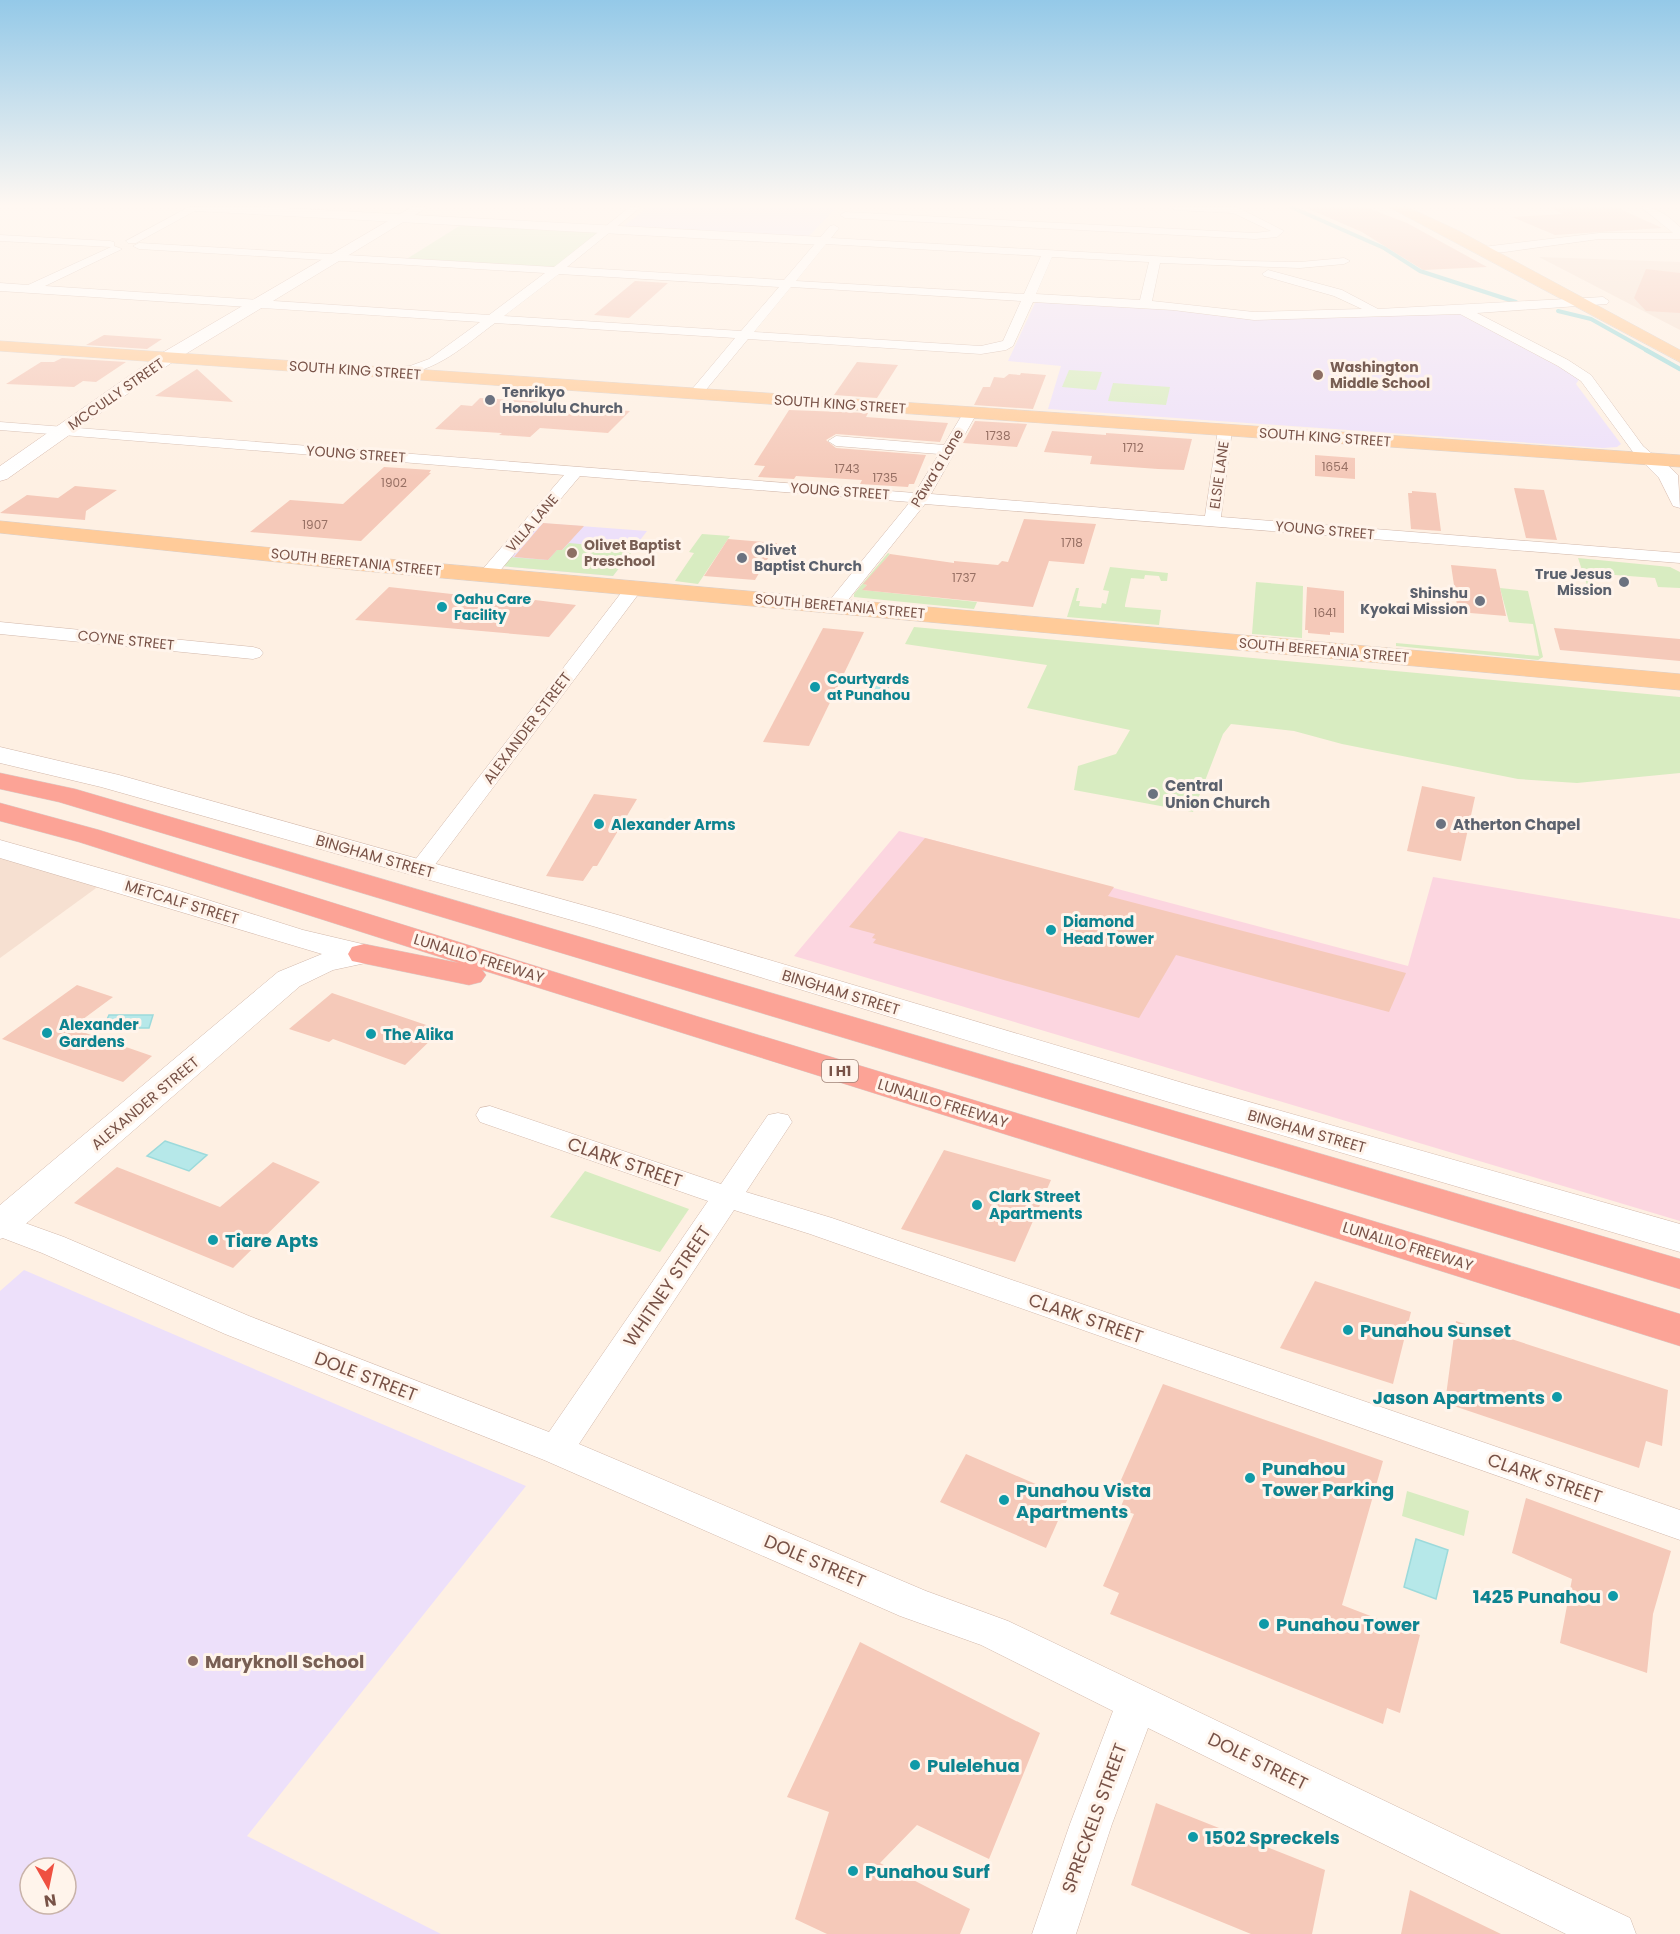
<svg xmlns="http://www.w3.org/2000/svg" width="1680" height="1934" font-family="Poppins,sans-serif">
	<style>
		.residential { fill: #f6e0d1 }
		.education { fill: #ede0fa; fill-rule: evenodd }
		.medical { fill: #fcd6e0 }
		.green { fill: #d8ecc1 }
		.water { fill: #b6e8e9; stroke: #9cdadb; stroke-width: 1.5 }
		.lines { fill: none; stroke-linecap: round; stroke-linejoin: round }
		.stream-far1 { stroke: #9cdadb; stroke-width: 4 }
		.stream { stroke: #9cdadb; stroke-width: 4.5 }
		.building { fill: #f5c9b9 }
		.minor-casing { stroke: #d2b8ab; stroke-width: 1 }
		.tertiary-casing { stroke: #d2b8ab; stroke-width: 1 }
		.secondary-casing { stroke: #d5b6a9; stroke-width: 1 }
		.primary-casing { stroke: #d9cfcb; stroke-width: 1 }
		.motorway-casing { stroke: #d9cfcb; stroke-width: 1 }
		.minor { fill: #fff; fill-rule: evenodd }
		.tertiary { fill: #fff; fill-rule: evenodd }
		.secondary { fill: #fff; fill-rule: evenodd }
		.primary { fill: #ffcb99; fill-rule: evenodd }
		.motorway { fill: #fca396; fill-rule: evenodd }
		.education-dot { fill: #8d6e63; stroke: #fff4eb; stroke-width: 2 }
		.worship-dot { fill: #6b7280; stroke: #fff4eb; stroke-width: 2 }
		.culture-dot { fill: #0f9aa8; stroke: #fff4eb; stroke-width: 2 }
		.labels { text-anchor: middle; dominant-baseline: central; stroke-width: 6; stroke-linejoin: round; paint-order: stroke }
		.number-label { font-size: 12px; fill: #977064 }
		.far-education-label { font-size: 14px; font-weight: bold; fill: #785e54; stroke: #fff4eb; text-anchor: start }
		.far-street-label { font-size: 14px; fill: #785247; stroke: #fff4eb }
		.far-worship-label { font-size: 14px; font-weight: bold; fill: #5b616d; stroke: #fff4eb; text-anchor: start }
		.far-culture-label { font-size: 14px; font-weight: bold; fill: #0d838f; stroke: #fff4eb; text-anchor: start }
		.shield { fill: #fff4eb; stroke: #a08378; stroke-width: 1.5 }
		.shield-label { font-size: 14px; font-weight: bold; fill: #785247 }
		.street-label { font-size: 15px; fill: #785247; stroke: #fff4eb }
		.worship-label { font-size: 15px; font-weight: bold; fill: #5b616d; stroke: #fff4eb; text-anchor: start }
		.culture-label { font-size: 15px; font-weight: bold; fill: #0d838f; stroke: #fff4eb; text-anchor: start }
		.near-street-label { font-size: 18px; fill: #785247; stroke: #fff4eb }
		.near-culture-label { font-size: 18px; font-weight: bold; fill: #0d838f; stroke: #fff4eb; text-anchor: start }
		.near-education-label { font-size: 18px; font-weight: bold; fill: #785e54; stroke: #fff4eb; text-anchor: start }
	</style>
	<rect width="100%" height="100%" fill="#fef0e3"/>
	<g class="residential">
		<path d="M1539,257L1680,262V330Z"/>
		<path d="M0,843L114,875L0,958Z"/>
	</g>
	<g class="education">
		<path d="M648,207H837L808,237L624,226Z"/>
		<path d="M1039,301L1176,308L1221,315L1461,314L1580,378L1576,384L1621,444L1617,447L1603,448L1048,409L1061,366L1008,361L1035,303Z"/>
		<path d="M540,523L647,531L613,576L501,566Z"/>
		<path d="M24,1270L526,1486L247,1836L441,1934H0V1291ZM30,1868H66V1904H30Z"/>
	</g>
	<path class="medical" d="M899,831L1408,966L1433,877L1680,919V1221L794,956Z"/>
	<g class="green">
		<path d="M464,223L603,230L556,268L405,260Z"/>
		<path d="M1069,370L1102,372L1096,390L1062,387Z"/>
		<path d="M1113,383L1170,387L1166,405L1108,401Z"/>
		<path d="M702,534L730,536L698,584L675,581L694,553L689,552Z"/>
		<path d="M569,543L634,549L613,576L501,566L509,557L548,560L557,550H562Z"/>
		<path d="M888,553L890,554L864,584L867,585L863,590L977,602L974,609L854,597V594Z"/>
		<path d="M1578,558L1670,567L1680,572V588L1658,587L1655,578L1589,573L1594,589L1588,588Z"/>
		<path d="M1110,567L1168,573L1167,581H1161L1159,576L1145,575L1144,579L1131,578L1125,605V607L1161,610L1159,625L1067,617L1076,588H1079L1076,601H1080L1079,606L1101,608L1102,603L1106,604L1109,591L1103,590Z"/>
		<path d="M1256,582L1303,586L1302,638L1252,634Z"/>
		<path d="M1500,588L1528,591L1543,657L1538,660L1396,646V643L1539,656L1533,624L1509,622Z"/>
		<path d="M914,627L1680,697V773L1577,783L1518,779L1342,744L1294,731L1231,724L1223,734L1193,812L1074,790L1078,766L1116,754L1130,730L1027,708L1047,665L905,644Z"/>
		<path d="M585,1171L689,1209L660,1252L550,1217Z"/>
		<path d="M1407,1491L1469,1511L1464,1536L1402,1516Z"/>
	</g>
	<g class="water">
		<path d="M882,676L889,677C890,689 885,694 876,701H869C866,688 870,683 882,676Z"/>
		<path d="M109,1015H153L149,1028H103Z"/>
		<path d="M165,1141L207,1155L189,1171L147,1156Z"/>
		<path d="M1416,1539L1448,1550L1436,1599L1404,1587Z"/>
	</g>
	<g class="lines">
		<g class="stream-far1">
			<path d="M1291,207L1384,248L1420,271L1516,302"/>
			<path d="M1558,311L1591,319L1648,351"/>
		</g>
		<path class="stream" d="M1646,350L1680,369"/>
	</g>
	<g class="building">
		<path d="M1304,207H1365L1407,223L1487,267L1423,270L1362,232Z"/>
		<path d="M1550,207H1616L1662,228L1555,235L1512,217L1563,214Z"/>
		<path d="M1646,269L1680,273V313L1646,311L1634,298Z"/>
		<path d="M635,281L668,283L629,318L594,315Z"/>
		<path d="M104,335L162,339L147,349L86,345Z"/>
		<path d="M62,358L126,362L96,382L83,381L74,387L6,384L41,362H54Z"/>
		<path d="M857,362L898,365L877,398L834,395Z"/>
		<path d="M197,369L233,402L155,396Z"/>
		<path d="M1021,373L1046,375L1033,409L974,405L983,387H990L994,377L1004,378L1009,374L1020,375Z"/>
		<path d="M480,398L564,403L562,406L630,411L608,433L540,428L530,437L499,435L502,433L435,429L461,405L472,406Z"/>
		<path d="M789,410L868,413L866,417L948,423L940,442L836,434L826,440L836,448L926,455L914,484H909L908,487L860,484L862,480L796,476L794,479L758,477L765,466L754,465Z"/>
		<path d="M975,421L1027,424L1017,447L963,443Z"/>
		<path d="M1052,431L1106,435V433L1192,439L1184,470L1158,469L1090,464L1092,456L1044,452Z"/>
		<path d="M1315,455L1355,458V479L1315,476Z"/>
		<path d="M384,467L431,470L429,473H431L361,541L250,532L290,500L343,504Z"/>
		<path d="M75,486L117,490L86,511L85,520L0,513L27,495L58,498Z"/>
		<path d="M1514,488L1544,490L1557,540L1526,538Z"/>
		<path d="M1412,491L1436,493L1441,531L1411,529L1408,493H1412Z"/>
		<path d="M1024,519L1096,524L1084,564L1049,561L1033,607L862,590L867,585L863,584L890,554L954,563V561L998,565L1002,561L1008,562Z"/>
		<path d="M543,523L584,526L562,550H557L548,560L514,557Z"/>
		<path d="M728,539L777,543L755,580L704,576Z"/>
		<path d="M1451,565L1496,569L1506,616L1458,612Z"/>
		<path d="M389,587L533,603L535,600L576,605L549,637L355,620Z"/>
		<path d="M1307,587L1344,591V633L1330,632V635L1308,633V630H1305Z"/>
		<path d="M823,628L864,632L809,746L763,742Z"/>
		<path d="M1554,628L1680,639V661L1560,650Z"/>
		<path d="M1422,786L1475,797L1461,861L1407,851Z"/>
		<path d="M594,794L637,799L597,866H593L583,881L546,876Z"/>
		<path d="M925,838L1114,887L1108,896L1406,973L1389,1012L1176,955L1139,1018L873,943L876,939L872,938L875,934L849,927Z"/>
		<path d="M77,985L113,997L71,1028L152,1056L123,1082L2,1039Z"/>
		<path d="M332,993L441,1030L405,1065L333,1039L329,1042L289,1029Z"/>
		<path d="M944,1150L1051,1180L1015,1262L901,1229Z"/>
		<path d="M273,1162L320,1182L233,1268L74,1203L117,1167L220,1207Z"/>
		<path d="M1315,1281L1411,1312L1393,1384L1280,1348Z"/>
		<path d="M1456,1321L1668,1390L1662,1446L1646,1441L1639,1468L1445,1403Z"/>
		<path d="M1163,1384L1383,1461L1342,1605L1420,1635L1400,1713L1387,1708L1383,1724L1110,1614L1119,1593L1103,1586L1134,1514L1120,1509L1124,1499L1114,1496Z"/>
		<path d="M966,1454L1068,1498L1046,1548L940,1502Z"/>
		<path d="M1526,1498L1671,1551L1653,1614L1647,1673L1560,1643L1572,1579L1512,1553Z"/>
		<path d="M860,1642L1040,1733L989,1859L917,1825L880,1863L970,1909L960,1934H827L795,1919L829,1812L787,1797Z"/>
		<path d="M1156,1803L1325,1870L1312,1934H1251L1131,1885Z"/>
		<path d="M1410,1890L1501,1934H1401Z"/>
	</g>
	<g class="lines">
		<defs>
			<g id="minor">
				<path d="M189,207H202L136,243H128L126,241Z"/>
				<path d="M630,207H641L567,267L784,280L830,226L834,225L839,228L831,238L1243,261L1300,262L1344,258L1350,261L1344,264L1300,268L1160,263L1152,301L1254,312L1362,309L1334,296L1264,276L1262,274L1268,270L1342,290L1378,309L1603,297L1609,301L1607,304L1477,313L1568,360L1591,375L1643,446L1658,459L1650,464L1645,462L1633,452L1581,381L1558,366L1460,314L1254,320L1173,310L1033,302L1013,346L1006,350L981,354L748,339L700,397L695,398L688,394L735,338L495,323C464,346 437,372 397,375C389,376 381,378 375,372L377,369L410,366L429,359L480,322L0,291V283L28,285L111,247L0,241V235L110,241L114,242V246L122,249L45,286L489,315L545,273L139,249L133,246L139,243L554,267ZM826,244L1041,256L1024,294L796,281ZM1052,257L1149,262L1140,300L1036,294ZM559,274L779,287L741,331L504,316ZM791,287L1021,301L1003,341L981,346L754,332Z"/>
				<path d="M1170,207H1237L1284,231L1277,237L1255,239L845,218L840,215L845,212L1255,233L1271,231L1233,213L1175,210Z"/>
				<path d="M1641,207C1658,207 1668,216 1680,227V239H1599L1505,252L1483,253L1477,250L1483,247L1599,233H1673Z"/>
				<path d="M970,409L977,413L931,494L1205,516L1218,430L1225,426L1232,430L1221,517L1680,553V563L925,504L840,610H828L825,606L910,502L580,476L493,579H481L478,575L481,571L564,475L0,430V422L915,493L939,454L836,446L828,441L836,436L944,445L965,410Z"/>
				<path d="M634,583L640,584L643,588L640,592L428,874L420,876L412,874L408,869L412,864L628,584Z"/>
				<path d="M0,622L253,647L260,649L263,653L260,657L253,659L0,634Z"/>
				<path d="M490,1106L721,1184L768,1115L778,1113L788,1115L792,1122L746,1192L832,1218L1680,1510V1540L810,1234L734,1210L579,1444L926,1591L1008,1621L1630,1918L1636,1934H1566L1148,1728L1112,1824L1076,1934H1032L1070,1824L1113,1711L981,1645L900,1616L544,1460L225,1334L42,1253L0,1237V1214L64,1237L249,1316L549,1432L708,1201L480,1122L476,1115L480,1108Z"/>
			</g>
			<g id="tertiary">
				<path d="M190,207H266L823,237L830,241L823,245L196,211Z"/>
				<path d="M0,747L119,775L618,915L1193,1086L1680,1224V1252L1169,1102L596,927L101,787L0,763Z"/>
				<path d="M0,840L170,888L303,930L375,947L380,954L375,961L333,970L300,986L13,1235L0,1239V1205L278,972L322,954L0,858Z"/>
			</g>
			<g id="secondary">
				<path d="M412,207H428L174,361L7,479L0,481V466L162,353Z"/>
				<path d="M1650,453L1657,455L1678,475L1680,508L1673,506L1659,478L1640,459L1643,455Z"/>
			</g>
			<g id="primary">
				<path d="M1389,207H1407L1459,231L1680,350V362Z"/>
				<path d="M0,341L1680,455V467L0,351Z"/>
				<path d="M0,521L354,556L1680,674V690L354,570L0,533Z"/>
			</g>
			<g id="motorway">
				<path d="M0,773L75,789L1680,1259V1289L59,802L0,789Z"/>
				<path d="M0,803L99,830L699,1017L1680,1314V1346L482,970L486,975L481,982L469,985L352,961L348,954L352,947L364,944L459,963L79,842L0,821Z"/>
			</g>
		</defs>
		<use href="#minor" class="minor-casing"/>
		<use href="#tertiary" class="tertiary-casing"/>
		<use href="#secondary" class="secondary-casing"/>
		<use href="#primary" class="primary-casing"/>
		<use href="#motorway" class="motorway-casing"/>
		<use href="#minor" class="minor"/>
		<use href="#tertiary" class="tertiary"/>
		<use href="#secondary" class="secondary"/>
		<use href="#primary" class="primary"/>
		<use href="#motorway" class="motorway"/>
	</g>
	<linearGradient id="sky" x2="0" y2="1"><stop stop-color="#94c9e8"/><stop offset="0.43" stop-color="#fff8f2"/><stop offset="1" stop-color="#fff8f2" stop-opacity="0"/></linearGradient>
	<rect width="1680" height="478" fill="url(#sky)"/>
	<g class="education-dot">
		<circle cx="1318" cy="375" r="6"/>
		<circle cx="572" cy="553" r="6"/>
		<circle cx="193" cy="1661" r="6"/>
	</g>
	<g class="worship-dot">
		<circle cx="490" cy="400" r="6"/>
		<circle cx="742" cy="558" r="6"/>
		<circle cx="1624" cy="582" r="6"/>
		<circle cx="1480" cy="601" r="6"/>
		<circle cx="1153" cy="794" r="6"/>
		<circle cx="1441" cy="824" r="6"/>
	</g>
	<g class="culture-dot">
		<circle cx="442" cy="607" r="6"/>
		<circle cx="815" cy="687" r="6"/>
		<circle cx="599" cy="824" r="6"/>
		<circle cx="1051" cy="930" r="6"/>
		<circle cx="47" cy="1033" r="6"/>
		<circle cx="371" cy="1034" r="6"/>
		<circle cx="977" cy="1205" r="6"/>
		<circle cx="213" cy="1240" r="6"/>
		<circle cx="1348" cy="1330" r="6"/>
		<circle cx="1557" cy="1397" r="6"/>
		<circle cx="1250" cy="1478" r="6"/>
		<circle cx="1004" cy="1500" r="6"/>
		<circle cx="1613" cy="1596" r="6"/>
		<circle cx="1264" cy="1624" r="6"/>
		<circle cx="915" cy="1765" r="6"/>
		<circle cx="1193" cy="1837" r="6"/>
		<circle cx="853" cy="1871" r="6"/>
	</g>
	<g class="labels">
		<g class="number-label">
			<text x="998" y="435">1738</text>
			<text x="1133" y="447">1712</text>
			<text x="1335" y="466">1654</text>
			<text x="847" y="468">1743</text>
			<text x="885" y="477">1735</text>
			<text x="394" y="482">1902</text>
			<text x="315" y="524">1907</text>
			<text x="1072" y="542">1718</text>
			<text x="964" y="577">1737</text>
			<text x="1325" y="612">1641</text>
		</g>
		<g class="far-education-label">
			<text x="1330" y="367">Washington<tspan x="1330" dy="16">Middle School</tspan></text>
			<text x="584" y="545">Olivet Baptist<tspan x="584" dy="16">Preschool</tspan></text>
		</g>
		<g class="far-street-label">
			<text transform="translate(355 370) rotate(4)">SOUTH KING STREET</text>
			<text transform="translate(116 394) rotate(-35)">MCCULLY STREET</text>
			<text transform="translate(840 404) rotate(4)">SOUTH KING STREET</text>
			<text transform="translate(1325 437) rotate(4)">SOUTH KING STREET</text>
			<text transform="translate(356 454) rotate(4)">YOUNG STREET</text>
			<text transform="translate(937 468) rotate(-59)">Pāwaʻa Lane</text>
			<text transform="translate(1219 475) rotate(-82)">ELSIE LANE</text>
			<text transform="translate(840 491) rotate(4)">YOUNG STREET</text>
			<text transform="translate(532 523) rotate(-49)">VILLA LANE</text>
			<text transform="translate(1325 530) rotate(5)">YOUNG STREET</text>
			<text transform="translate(356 562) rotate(6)">SOUTH BERETANIA STREET</text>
			<text transform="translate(840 606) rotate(5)">SOUTH BERETANIA STREET</text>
			<text transform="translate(126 640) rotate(6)">COYNE STREET</text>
			<text transform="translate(1324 650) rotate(5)">SOUTH BERETANIA STREET</text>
		</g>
		<g class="far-worship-label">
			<text x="502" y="392">Tenrikyo<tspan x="502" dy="16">Honolulu Church</tspan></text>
			<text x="754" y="550">Olivet<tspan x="754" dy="16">Baptist Church</tspan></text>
			<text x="1612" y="574" text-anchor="end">True Jesus<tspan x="1612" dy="16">Mission</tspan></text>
			<text x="1468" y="593" text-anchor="end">Shinshu<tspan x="1468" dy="16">Kyokai Mission</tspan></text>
		</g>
		<g class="far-culture-label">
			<text x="454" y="599">Oahu Care<tspan x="454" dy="16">Facility</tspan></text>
			<text x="827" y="679">Courtyards<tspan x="827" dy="16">at Punahou</tspan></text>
		</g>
		<rect class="shield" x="822" y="1060" width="36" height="22" rx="4.5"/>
		<g class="shield-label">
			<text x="840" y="1071">I H1</text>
		</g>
		<g class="street-label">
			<text transform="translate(527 728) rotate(-53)">ALEXANDER STREET</text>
			<text transform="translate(375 856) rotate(16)">BINGHAM STREET</text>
			<text transform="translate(182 902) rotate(17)">METCALF STREET</text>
			<text transform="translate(479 958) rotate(17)">LUNALILO FREEWAY</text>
			<text transform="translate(841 992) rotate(17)">BINGHAM STREET</text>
			<text transform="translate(145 1103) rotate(-40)">ALEXANDER STREET</text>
			<text transform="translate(943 1103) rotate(17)">LUNALILO FREEWAY</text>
			<text transform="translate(1307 1131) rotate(16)">BINGHAM STREET</text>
			<text transform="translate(1408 1246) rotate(17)">LUNALILO FREEWAY</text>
		</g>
		<g class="worship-label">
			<text x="1165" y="785">Central<tspan x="1165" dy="17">Union Church</tspan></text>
			<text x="1453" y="824">Atherton Chapel</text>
		</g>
		<g class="culture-label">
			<text x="611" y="824">Alexander Arms</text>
			<text x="1063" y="921">Diamond<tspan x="1063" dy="17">Head Tower</tspan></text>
			<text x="59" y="1024">Alexander<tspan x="59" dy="17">Gardens</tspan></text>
			<text x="383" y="1034">The Alika</text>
			<text x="989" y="1196">Clark Street<tspan x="989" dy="17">Apartments</tspan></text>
		</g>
		<g class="near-street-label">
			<text transform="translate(625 1162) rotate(19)">CLARK STREET</text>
			<text transform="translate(667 1286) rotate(-56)">WHITNEY STREET</text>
			<text transform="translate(1086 1318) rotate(19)">CLARK STREET</text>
			<text transform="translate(366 1376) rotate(21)">DOLE STREET</text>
			<text transform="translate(1545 1478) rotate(19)">CLARK STREET</text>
			<text transform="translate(815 1561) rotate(23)">DOLE STREET</text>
			<text transform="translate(1258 1761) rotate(26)">DOLE STREET</text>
			<text transform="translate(1094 1818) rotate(-70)">SPRECKELS STREET</text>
		</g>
		<g class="near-culture-label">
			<text x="225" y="1240">Tiare Apts</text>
			<text x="1360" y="1330">Punahou Sunset</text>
			<text x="1545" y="1397" text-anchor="end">Jason Apartments</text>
			<text x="1262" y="1468">Punahou<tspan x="1262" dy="21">Tower Parking</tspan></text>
			<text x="1016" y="1490">Punahou Vista<tspan x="1016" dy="21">Apartments</tspan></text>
			<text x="1601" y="1596" text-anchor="end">1425 Punahou</text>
			<text x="1276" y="1624">Punahou Tower</text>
			<text x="927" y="1765">Pulelehua</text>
			<text x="1205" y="1837">1502 Spreckels</text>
			<text x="865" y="1871">Punahou Surf</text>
		</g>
		<g class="near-education-label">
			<text x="205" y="1661">Maryknoll School</text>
		</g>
	</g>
	<g transform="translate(48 1886) rotate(171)"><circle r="28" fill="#fff4eb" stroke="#c9b3a9" stroke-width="1.5"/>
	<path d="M0-4.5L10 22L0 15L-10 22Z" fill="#ef5041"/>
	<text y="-9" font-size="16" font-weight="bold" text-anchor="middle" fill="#785247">N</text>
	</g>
</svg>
